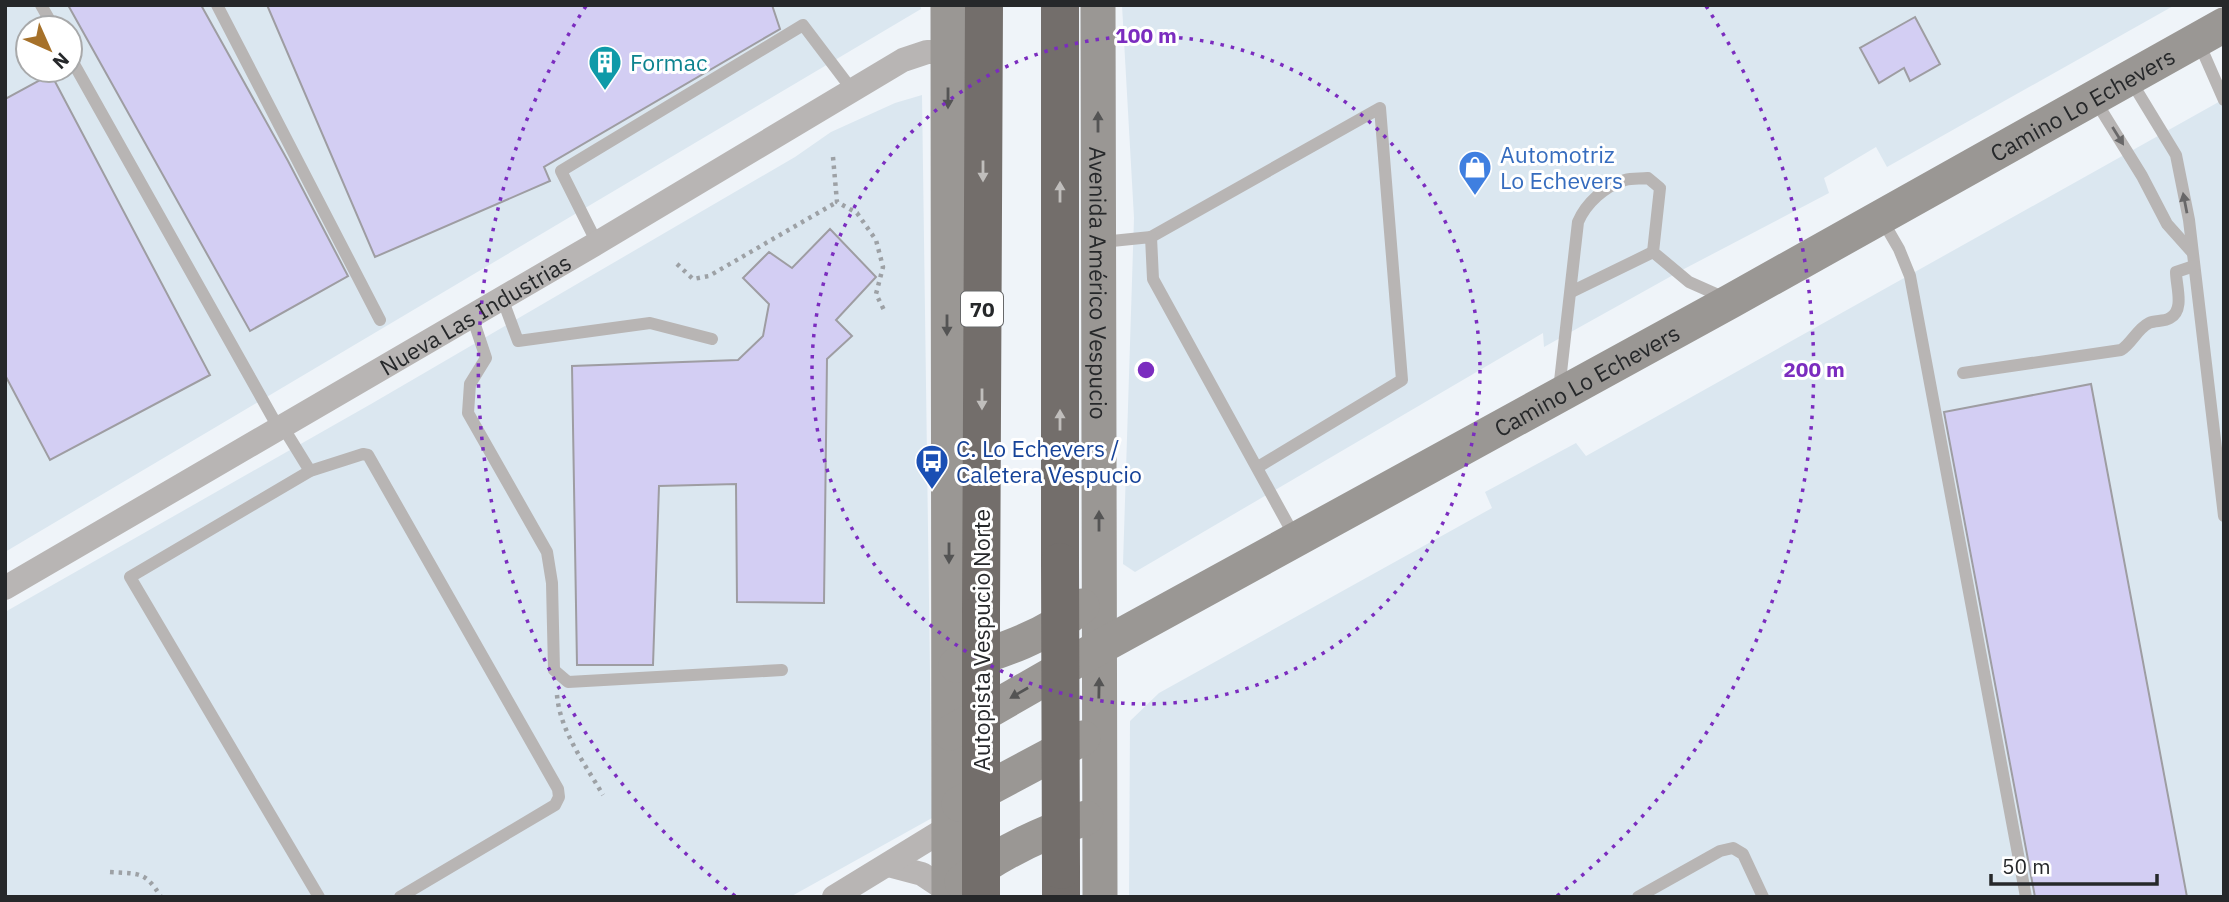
<svg xmlns="http://www.w3.org/2000/svg" width="2229" height="902" font-family="'IBM Plex Sans',sans-serif">
	<style>
		.built { fill: #dbe7f0; fill-rule: evenodd }
		.building { fill: #d3cef3; stroke: #9e9da2; stroke-width: 2 }
		.lines { fill: none; stroke-linecap: round; stroke-linejoin: round }
		.path { stroke: #9da1a5; stroke-width: 4.5; stroke-dasharray: 3.5 5; stroke-linecap: butt }
		.lane { stroke: #b8b5b4; stroke-width: 12 }
		.street { stroke: #b8b5b4; stroke-width: 24 }
		.secondary { stroke: #9a9794; stroke-width: 35 }
		.highway { stroke: #736e6b; stroke-width: 38 }
		.highway-bridge { stroke: #736e6b; stroke-width: 38 }
		.oneway { fill: #545454 }
		.oneway2 { fill: #686768 }
		.oneway3 { fill: #c0bebc }
		.ring { fill: none; stroke: #7b2cbf; stroke-width: 3.5; stroke-dasharray: 3.5 7 }
		.labels { text-anchor: middle; dominant-baseline: central; stroke-width: 6; stroke-linejoin: round; paint-order: stroke }
		.shield { fill: #fff; stroke: #67686a; stroke-width: 2 }
		.shield-label { font-size: 21px; font-weight: bold; fill: #26282a }
		.culture-label { font-size: 23px; fill: #0d838f; stroke: #fff; text-anchor: start }
		.street-label { font-size: 23px; fill: #26282a; stroke: #fff }
		.shop-label { font-size: 23px; fill: #366cbe; stroke: #fff; text-anchor: start }
		.transit-label { font-size: 23px; fill: #164399; stroke: #fff; text-anchor: start }
		.centre { fill: #7b2cbf; stroke: #fff; stroke-width: 3.5 }
		.ring-label { font-size: 21px; text-anchor: middle; font-weight: bold; fill: #7b2cbf; stroke: #fff; stroke-width: 6; stroke-linejoin: round; paint-order: stroke }
	</style>
	<rect width="100%" height="100%" fill="#eff4f9"/>
	<g class="built">
		<path d="M5,5H920L921,9L5,552ZM28,28H70V70H28Z"/>
		<path d="M1122,5H2175L1887,167L1876,147L1824,178L1829,193L1684,269L1544,347L1543,333L1135,572L1123,564L1134,218Z"/>
		<path d="M922,95L932,818L790,897H5V612L371,404L795,157L831,132L895,103Z"/>
		<path d="M2224,99V897H1129L1130,721L1159,693L1492,508L1485,492L1576,443L1586,456Z"/>
	</g>
	<g class="building">
		<path d="M68,5H201L288,161L348,276L250,331Z"/>
		<path d="M267,5H772L780,29L544,167L550,181L375,257Z"/>
		<path d="M1915,17L1940,64L1910,81L1904,68L1879,83L1860,48Z"/>
		<path d="M51,74L210,375L50,460L5,375V99Z"/>
		<path d="M830,229L876,277L836,320L852,336L827,359L824,603L737,602L736,484L659,486L653,665H577L572,366L738,360L763,336L769,304L743,278L769,252L792,268Z"/>
		<path d="M2091,384L2187,897H2035L1944,412Z"/>
	</g>
	<g class="lines">
		<g class="path">
			<path d="M833,157L837,202L857,213L876,240L883,267L876,294L884,310"/>
			<path d="M677,264L693,279L709,276L837,202"/>
			<path d="M557,695C560,731 585,764 603,795"/>
			<path d="M110,872C140,874 145,871 161,897"/>
		</g>
		<g class="lane">
			<path d="M41,5L54,28"/>
			<path d="M217,5L380,320"/>
			<path d="M2199,43L2224,100"/>
			<path d="M70,57L279,429L286,432L310,471"/>
			<path d="M2131,81L2176,155L2189,220L2224,516"/>
			<path d="M2095,100L2142,176L2167,224L2192,252"/>
			<path d="M1881,218L1899,249L1910,276L2026,897"/>
			<path d="M1151,237L1380,108L1402,380L1258,467"/>
			<path d="M1102,242L1151,237L1153,279L1296,539"/>
			<path d="M597,243L561,171L803,25L853,91"/>
			<path d="M1571,292L1653,252"/>
			<path d="M502,298L518,341L650,323L712,339"/>
			<path d="M472,316L486,358L470,384L468,413L547,552L552,583L554,670L568,682L782,670"/>
			<path d="M1963,373L2121,350C2132,343 2137,329 2149,323C2155,320 2164,322 2170,318C2185,310 2176,286 2176,272L2194,266"/>
			<path d="M1559,390L1578,222C1586,203 1605,186 1625,180C1632,178 1641,179 1648,178L1660,188L1653,252L1689,282L1725,298"/>
			<path d="M319,897L130,577L310,471L363,454L368,455L558,789L559,797L555,805L400,897"/>
			<path d="M1638,897L1720,851L1733,848L1743,854L1763,897"/>
		</g>
		<g class="street">
			<path id="s1" d="M5,588L597,243L903,60L927,52H948"/>
			<path d="M888,865L922,874L949,892"/>
			<path d="M834,897L950,826"/>
		</g>
		<g class="secondary">
			<path d="M948,5L949,897"/>
			<path id="s2" d="M1098,5L1100,897"/>
			<path d="M956,665C999,652 1048,636 1082,606"/>
			<path id="s3" d="M950,733L1100,647L1731,301L2224,25"/>
			<path d="M959,804L1083,738"/>
			<path d="M962,882C998,853 1042,833 1086,818"/>
		</g>
		<g class="highway">
			<path d="M1060,562V5"/>
			<path d="M981,613L984,5"/>
			<path d="M1061,870V897"/>
		</g>
		<g class="highway-bridge">
			<path d="M1060,562L1061,870"/>
			<path d="M981,613V897"/>
		</g>
	</g>
	<defs><path id="oneway-solid" d="M-6-.8H1V-3.2L6.5 0L1 3.2V.8H-6Z" transform="scale(1.75)"/></defs>
	<g class="oneway">
		<use href="#oneway-solid" transform="translate(948 98) rotate(90)"/>
		<use href="#oneway-solid" transform="translate(1098 122) rotate(-90)"/>
		<use href="#oneway-solid" transform="translate(947 325) rotate(90)"/>
		<use href="#oneway-solid" transform="translate(1099 521) rotate(-90)"/>
		<use href="#oneway-solid" transform="translate(949 553) rotate(90)"/>
		<use href="#oneway-solid" transform="translate(1099 688) rotate(-89)"/>
		<use href="#oneway-solid" transform="translate(1019 693) rotate(150)"/>
	</g>
	<g class="oneway2">
		<use href="#oneway-solid" transform="translate(2118 136) rotate(58)"/>
		<use href="#oneway-solid" transform="translate(2185 203) rotate(-101)"/>
	</g>
	<g class="oneway3">
		<use href="#oneway-solid" transform="translate(983 171) rotate(90)"/>
		<use href="#oneway-solid" transform="translate(1060 192) rotate(-90)"/>
		<use href="#oneway-solid" transform="translate(982 399) rotate(90)"/>
		<use href="#oneway-solid" transform="translate(1060 420) rotate(-90)"/>
	</g>
	<g class="ring">
		<circle cx="1146" cy="370" r="334"/>
		<path d="M735 896A668 668 0 0 1 586 6M1706 6A668 668 0 0 1 1557 896"/>
	</g>
	<defs>
		<symbol id="building-pin" viewBox="-11 -11 22 30"><path d="M0 17L-7.5 6A9.5 9.5 0 1 1 7.5 6Z" fill="#0f9aa8" stroke="#fff"/><path d="M-4-6H4V6H1V3H-1V6H-4ZM-2.5-4.3h1.7v1.8h-1.7ZM.8-4.3h1.7v1.8H.8ZM-2.5-1h1.7V.8h-1.7ZM.8-1h1.7V.8H.8Z" fill="#fff"/></symbol>
		<symbol id="shop-pin" viewBox="-11 -11 22 30"><path d="M0 17L-7.5 6A9.5 9.5 0 1 1 7.5 6Z" fill="#3f7fe0" stroke="#fff"/><path d="M-5-2.5h2.3a2.7 3.5 0 0 1 5.4 0H5L5.5 6h-11ZM-1.5-2.5h3a1.5 2.3 0 0 0-3 0Z" fill="#fff"/></symbol>
		<symbol id="bus-pin" viewBox="-11 -11 22 30"><path d="M0 17L-7.5 6A9.5 9.5 0 1 1 7.5 6Z" fill="#1a4fb4" stroke="#fff"/><path d="M-5-6H5V4H4V6H2V4H-2V6H-4V4H-5ZM-3.5-4V0h7V-4ZM-3.5 1.2v1.5H-2V1.2ZM2 1.2v1.5H3.5V1.2Z" fill="#fff"/></symbol>
	</defs>
	<g fill-rule="evenodd">
		<use href="#building-pin" x="586" y="43" width="38" height="52"/>
		<use href="#shop-pin" x="1456" y="148" width="38" height="52"/>
		<use href="#bus-pin" x="913" y="442" width="38" height="52"/>
	</g>
	<g class="labels">
		<rect class="shield" x="961" y="291.5" width="42" height="35" rx="5"/>
		<g class="shield-label">
			<text x="982" y="309">70</text>
		</g>
		<g class="culture-label">
			<text x="630" y="62">Formac</text>
		</g>
		<g class="street-label">
			<text stroke="none"><textPath href="#s3" startOffset="1295">Camino Lo Echevers</textPath></text>
			<text stroke="none"><textPath href="#s2" startOffset="278">Avenida Américo Vespucio</textPath></text>
			<text stroke="none"><textPath href="#s1" startOffset="544">Nueva Las Industrias</textPath></text>
			<text stroke="none"><textPath href="#s3" startOffset="728">Camino Lo Echevers</textPath></text>
			<text transform="translate(981 640) rotate(-90)">Autopista Vespucio Norte</text>
		</g>
		<g class="shop-label">
			<text x="1500" y="154">Automotriz<tspan x="1500" dy="26">Lo Echevers</tspan></text>
		</g>
		<g class="transit-label">
			<text x="956" y="448">C. Lo Echevers /<tspan x="956" dy="26">Caletera Vespucio</tspan></text>
		</g>
	</g>
	<circle cx="1146" cy="370" r="10" class="centre"/>
	<g class="ring-label">
		<text x="1146" y="43">100 m</text>
		<text x="1814" y="377">200 m</text>
	</g>
	<rect width="2229" height="902" fill="none" stroke="#26282a" stroke-width="14"/>
	<g transform="translate(49 49) rotate(135)"><circle r="33" fill="#ffffff" stroke="#a8a9aa" stroke-width="2"/>
	<path d="M0-5L12 26L0 18L-12 26Z" fill="#a6712a"/>
	<text y="-10" font-size="19" font-weight="bold" text-anchor="middle" fill="#26282a">N</text>
	</g>
	<path d="M1991 874v10h166v-10" fill="none" stroke="#26282a" stroke-width="3.5"/>
	<text x="2002" y="874" font-size="21" fill="#26282a" stroke="#ffffff" stroke-width="5" paint-order="stroke">50 m</text>
</svg>
